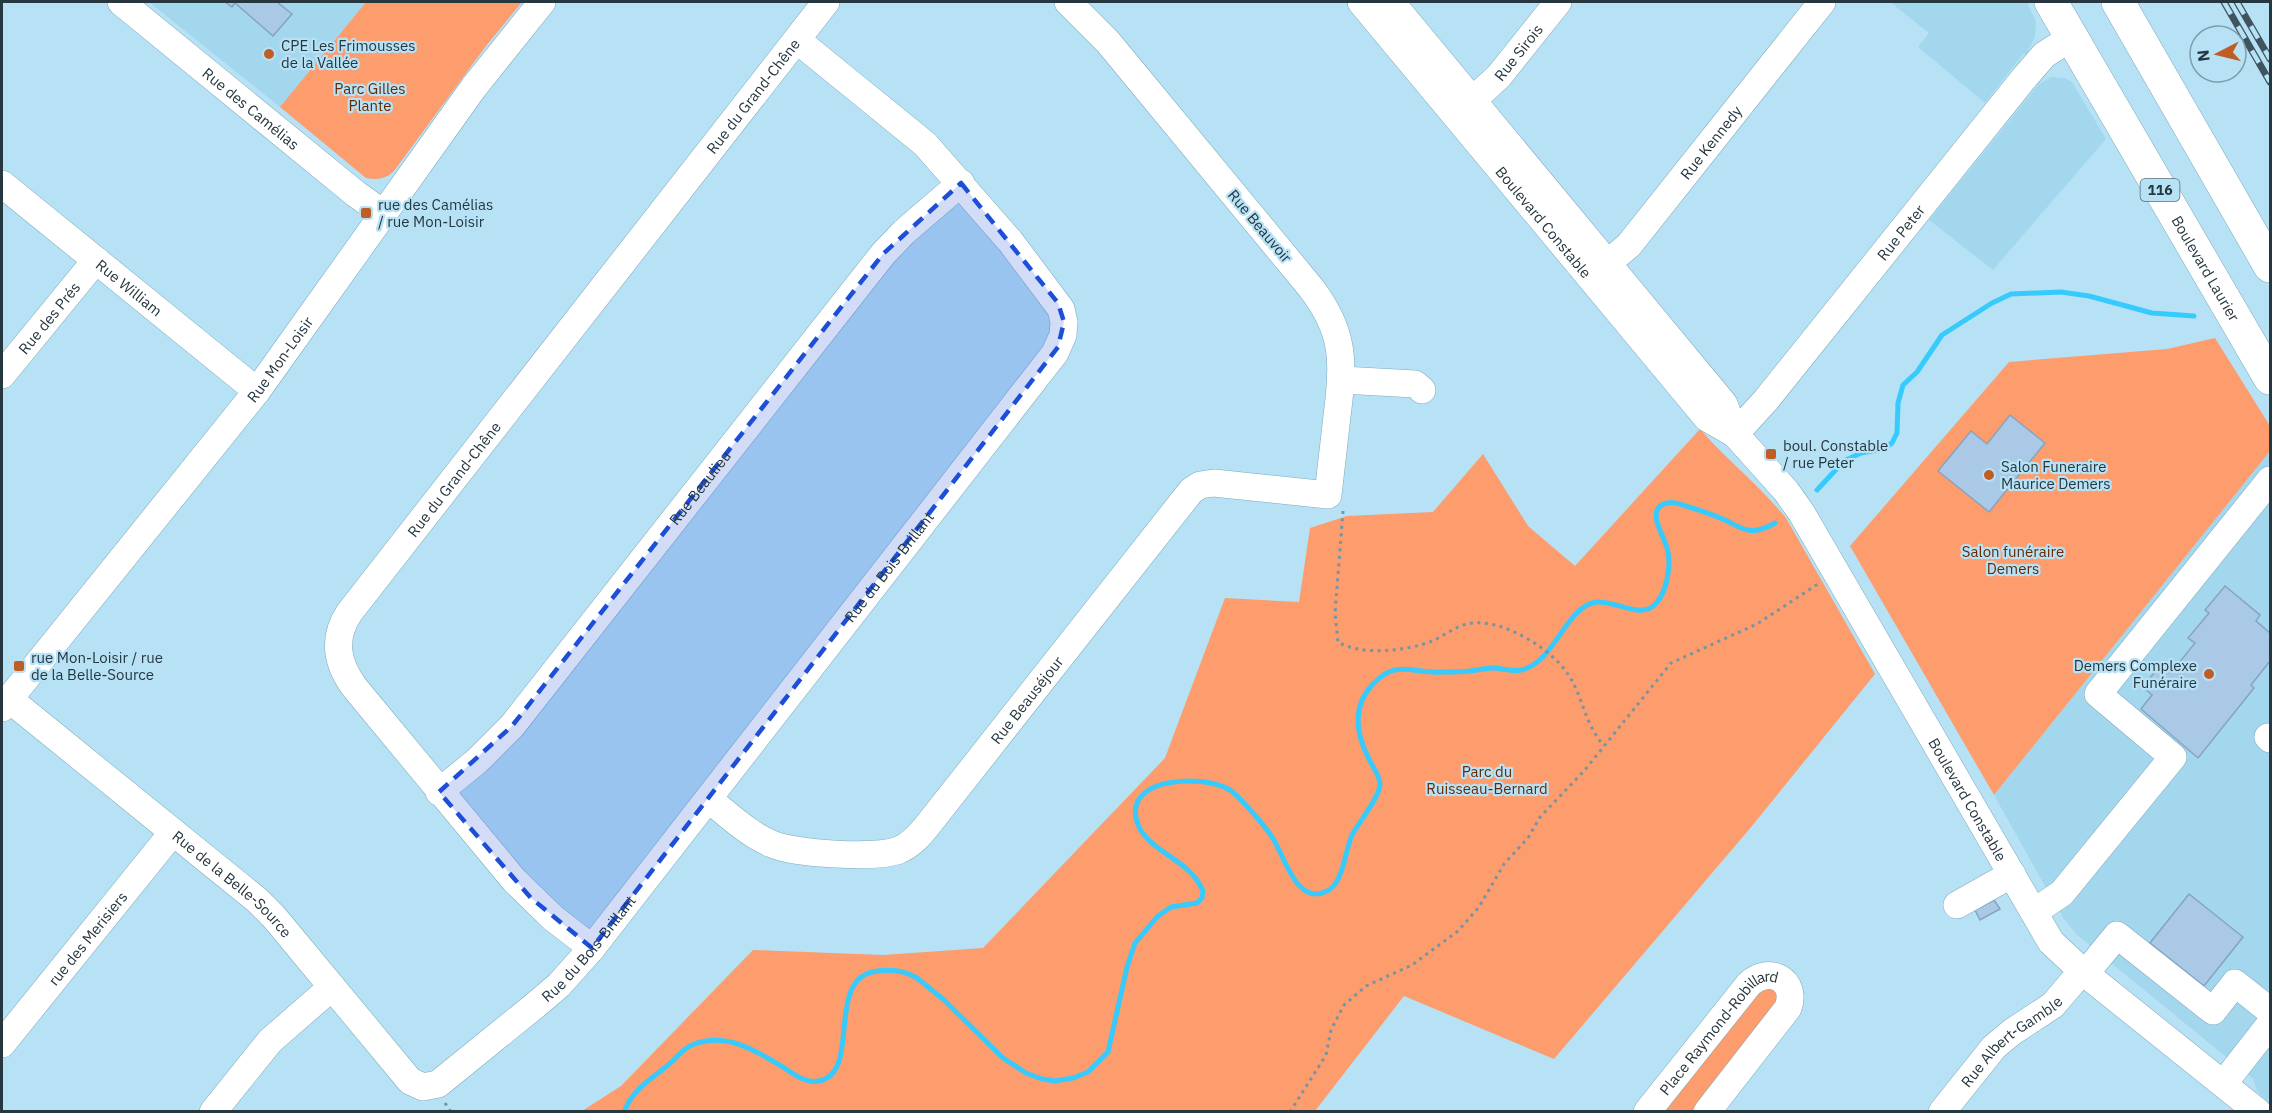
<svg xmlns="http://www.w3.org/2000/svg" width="2272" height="1113" font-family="'IBM Plex Sans',sans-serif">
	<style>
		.built { fill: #a3d7ee }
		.green { fill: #fd9c6c }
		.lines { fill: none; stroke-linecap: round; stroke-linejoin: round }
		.stream { stroke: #37cafd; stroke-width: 5 }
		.building { fill: #aac9e6; stroke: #86a4c0; stroke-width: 1.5 }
		.minor-casing { stroke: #7fa9bc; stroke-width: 28 }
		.major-casing { stroke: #7fa9bc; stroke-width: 34 }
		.path { stroke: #7695a4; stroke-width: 3; stroke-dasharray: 3 4.5; stroke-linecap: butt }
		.minor { stroke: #fff; stroke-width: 27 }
		.major { stroke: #fff; stroke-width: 33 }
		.rail-casing { stroke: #3f545e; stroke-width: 7 }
		.rail { stroke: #b7e2f6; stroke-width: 4.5; stroke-dasharray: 14; stroke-linecap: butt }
		.marked { fill: #1d4ed8; fill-opacity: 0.2; stroke: #1d4ed8; stroke-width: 4.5; stroke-dasharray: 12 8; stroke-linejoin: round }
		.poi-dot { fill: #c05d25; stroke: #b7e2f6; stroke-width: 2 }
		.labels { text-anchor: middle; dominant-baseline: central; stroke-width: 4.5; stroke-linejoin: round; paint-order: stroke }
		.shield { fill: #b7e2f6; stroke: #526a76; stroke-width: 1.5 }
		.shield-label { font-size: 14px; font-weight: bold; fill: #26373f }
		.poi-label { font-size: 15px; fill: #26373f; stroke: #b7e2f6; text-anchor: start }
		.street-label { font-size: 15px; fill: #26373f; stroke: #b7e2f6 }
		.park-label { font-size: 15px; fill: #672901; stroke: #b7e2f6 }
	</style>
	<rect width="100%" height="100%" fill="#b7e2f6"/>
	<g class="built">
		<path d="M149,2H366L280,107Z"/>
		<path d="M1890,2H2027L2036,22L2035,37L2026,55L2023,54L1985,103L1918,47L1929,33Z"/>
		<path d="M2051,77L2065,78L2072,82L2106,139L1993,270L1929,220L2039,84Z"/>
		<path d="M2270,451V1104L2257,1091L2253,1079L2077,935L2064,919L2046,888L1994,795Z"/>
	</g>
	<g class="green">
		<path d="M366,2H522L486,46L394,171C386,179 377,180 366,178L280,107Z"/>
		<path d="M2215,338L2270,426V451L1994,795L1850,546L2009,362L2167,349Z"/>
		<path d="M1700,429C1727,460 1760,486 1786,518L1875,674L1752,826L1554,1059L1404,996L1315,1111H582L621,1086L753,950L883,955L983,948L1165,758L1225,598L1299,602L1310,528L1347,516L1433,512L1483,454L1528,526L1575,566Z"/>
		<path d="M1765,985L1778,992L1777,1004L1692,1111L1661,1112Z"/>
	</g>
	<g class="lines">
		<g class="stream">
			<path d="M1817,490L1844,461L1861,453L1882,449L1892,443L1897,433L1898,403L1903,385L1917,372L1942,335L1992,303L2011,294L2061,292L2089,296L2152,313L2194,316"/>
			<path d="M624,1112C632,1090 650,1080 667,1066C676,1059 682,1049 692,1045C727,1030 760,1053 789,1071C798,1077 807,1083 819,1081C863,1073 823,976 878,971C892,969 905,971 917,978L944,1000L1003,1058L1026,1073L1042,1079L1055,1081L1073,1078L1088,1072L1108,1052L1127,967L1135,943L1158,916L1171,907L1197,903L1202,898L1203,891C1200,884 1195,877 1190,872C1175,857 1148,846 1139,827C1117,777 1202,773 1230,790C1240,797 1265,826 1272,837C1284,854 1296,907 1327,891C1343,884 1345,851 1352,835C1359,822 1379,798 1380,785C1380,775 1373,768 1369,759C1356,734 1352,707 1372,685C1397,658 1412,674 1441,672C1451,672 1461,672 1470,671C1478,670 1485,668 1493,668C1502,668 1512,672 1521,670C1554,664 1565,607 1596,602C1613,600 1637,617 1652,607C1667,596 1672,564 1667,548C1664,535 1644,509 1667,503C1674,501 1682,505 1689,507C1702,511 1715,515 1727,521C1733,524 1741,529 1748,530C1756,532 1768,527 1775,523"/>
		</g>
	</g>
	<g class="building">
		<path d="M225,2H277L292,14L273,36L235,3L232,7Z"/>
		<path d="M2010,415L2045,443L1989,512L1938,471L1971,431L1987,444Z"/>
		<path d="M2225,586L2260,615L2256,621L2270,633V661L2251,685L2254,688L2198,758L2141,709L2152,695L2143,687L2161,664L2171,673L2195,643L2188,638L2209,613L2205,610Z"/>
		<path d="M2189,894L2243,937L2204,986L2150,943Z"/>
		<path d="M1994,900L2000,909L1980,920L1975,910Z"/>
	</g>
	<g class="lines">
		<defs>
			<g id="minor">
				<path id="s1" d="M121,2L356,194L384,214"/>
				<path id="s2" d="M1361,2L1707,418L1735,434L1786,491L1801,512L2051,942L2082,971L2258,1112"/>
				<path d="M1391,2L1724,404L1735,434"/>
				<path id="s3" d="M1473,100L1499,76L1558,2"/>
				<path id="s4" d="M2,184L257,391"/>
				<path id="s5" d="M1595,274L1629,245L1822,2"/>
				<path id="s6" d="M2,375L96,260"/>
				<path d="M1342,380L1415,384L1422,390"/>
				<path id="s7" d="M1735,434L1766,400L2025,77L2044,55L2072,37"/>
				<path id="s8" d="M9,699L257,900L274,917L410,1081L423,1087L438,1084L538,1003L559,985L592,948L1055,353L1063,335L1064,322L1061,309L1010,241L925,144L797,40"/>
				<path id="s9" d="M2,708L257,391L474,87L542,2"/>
				<path d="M2268,737L2270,739"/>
				<path id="s10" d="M439,792L477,761L512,726L883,254L904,232L961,183"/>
				<path id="s11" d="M708,799C728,814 749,835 772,844C794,854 878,859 899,850C911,845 919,836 927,826L1191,491L1200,485L1214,483L1328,495C1331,468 1334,442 1337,416C1344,363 1345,332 1311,288L1108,42L1068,2"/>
				<path d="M1957,905L2012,874"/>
				<path d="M2034,912L2062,893L2173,757L2098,694L2270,480"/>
				<path id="s12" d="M592,948L553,918L514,880L355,688C337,664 332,639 349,613L826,2"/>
				<path d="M2085,974L2117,935L2213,1011L2235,983L2270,1011"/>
				<path id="s13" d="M2,1044L173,832"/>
				<path d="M2224,1083L2270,1024"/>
				<path d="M213,1112L270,1041L332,987"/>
				<path id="s14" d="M1647,1112L1749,984C1769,965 1798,980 1788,1008L1707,1112"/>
				<path id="s15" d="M1942,1112L1994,1047L2012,1032L2053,1005L2082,971"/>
			</g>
			<g id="major">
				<path id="s16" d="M2051,2L2270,378"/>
				<path d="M2118,2L2270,266"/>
			</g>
		</defs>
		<use href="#minor" class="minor-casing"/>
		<use href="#major" class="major-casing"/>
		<g class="path">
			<path d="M1343,511L1335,613L1338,642C1361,656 1408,651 1432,641C1446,635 1458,624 1473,623C1501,620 1540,643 1559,663C1584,689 1580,718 1604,746"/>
			<path d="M445,1103L451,1112"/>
			<path d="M1290,1112L1326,1055L1331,1030L1344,1005L1366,986L1412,965L1458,931L1479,907L1504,864L1528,838L1540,817L1584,771L1671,663L1757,624L1818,584"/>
		</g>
		<use href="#minor" class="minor"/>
		<use href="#major" class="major"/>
		<defs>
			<g id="rail">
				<path d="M2224,2L2270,82"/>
				<path d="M2237,2L2270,59"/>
			</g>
		</defs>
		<use href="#rail" class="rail-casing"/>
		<use href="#rail" class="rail"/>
	</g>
	<path class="marked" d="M961,183L1058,303L1064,322L1058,347L592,948L531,898L439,792L512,726L883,254Z"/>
	<g class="poi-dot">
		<circle cx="269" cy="54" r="6"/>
		<rect x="360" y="207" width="12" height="12" rx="3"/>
		<rect x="1765" y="448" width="12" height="12" rx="3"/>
		<circle cx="1989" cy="475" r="6"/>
		<rect x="13" y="660" width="12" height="12" rx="3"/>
		<circle cx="2209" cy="674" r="6"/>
	</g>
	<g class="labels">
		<rect class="shield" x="2140.5" y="179" width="39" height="22" rx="4.5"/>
		<g class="shield-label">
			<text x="2160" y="190">116</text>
		</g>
		<g class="poi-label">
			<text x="281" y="45">CPE Les Frimousses<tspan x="281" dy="17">de la Vallée</tspan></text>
			<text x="378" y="204">rue des Camélias<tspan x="378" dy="17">/ rue Mon-Loisir</tspan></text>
			<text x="1783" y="445">boul. Constable<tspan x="1783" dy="17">/ rue Peter</tspan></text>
			<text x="2001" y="466">Salon Funeraire<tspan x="2001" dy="17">Maurice Demers</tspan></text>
			<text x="31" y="657">rue Mon-Loisir / rue<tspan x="31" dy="17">de la Belle-Source</tspan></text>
			<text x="2197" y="665" text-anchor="end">Demers Complexe<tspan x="2197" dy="17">Funéraire</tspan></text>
		</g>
		<g class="street-label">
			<text stroke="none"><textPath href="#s3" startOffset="66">Rue Sirois</textPath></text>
			<text stroke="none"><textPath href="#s12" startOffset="1090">Rue du Grand-Chêne</textPath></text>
			<text stroke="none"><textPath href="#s1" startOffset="168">Rue des Camélias</textPath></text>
			<text stroke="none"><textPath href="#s5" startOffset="176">Rue Kennedy</textPath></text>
			<text stroke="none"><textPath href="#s2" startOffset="286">Boulevard Constable</textPath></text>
			<text transform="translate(1260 226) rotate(50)">Rue Beauvoir</text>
			<text stroke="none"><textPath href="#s7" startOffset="261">Rue Peter</textPath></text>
			<text stroke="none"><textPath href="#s16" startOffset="308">Boulevard Laurier</textPath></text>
			<text stroke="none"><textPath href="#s4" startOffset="164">Rue William</textPath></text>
			<text stroke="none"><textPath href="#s6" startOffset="74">Rue des Prés</textPath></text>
			<text stroke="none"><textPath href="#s9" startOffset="446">Rue Mon-Loisir</textPath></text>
			<text stroke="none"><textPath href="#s12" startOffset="604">Rue du Grand-Chêne</textPath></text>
			<text stroke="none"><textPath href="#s10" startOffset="402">Rue Beaulieu</textPath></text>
			<text stroke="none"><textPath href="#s8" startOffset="1275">Rue du Bois-Brillant</textPath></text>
			<text stroke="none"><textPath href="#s11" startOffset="405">Rue Beauséjour</textPath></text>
			<text stroke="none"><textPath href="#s2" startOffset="1008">Boulevard Constable</textPath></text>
			<text stroke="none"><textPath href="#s8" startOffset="290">Rue de la Belle-Source</textPath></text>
			<text stroke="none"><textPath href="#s13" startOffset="136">rue des Merisiers</textPath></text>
			<text stroke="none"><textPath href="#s8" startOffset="789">Rue du Bois-Brillant</textPath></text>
			<text stroke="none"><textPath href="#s14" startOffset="110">Place Raymond-Robillard</textPath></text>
			<text stroke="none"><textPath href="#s15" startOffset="100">Rue Albert-Gamble</textPath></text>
		</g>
		<g class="park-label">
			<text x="370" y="88">Parc Gilles<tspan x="370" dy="17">Plante</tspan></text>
			<text x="2013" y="551">Salon funéraire<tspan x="2013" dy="17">Demers</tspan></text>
			<text x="1487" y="771">Parc du<tspan x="1487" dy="17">Ruisseau-Bernard</tspan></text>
		</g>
	</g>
	<rect width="2272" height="1113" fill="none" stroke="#26373f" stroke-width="6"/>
	<g transform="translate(2218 54) rotate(263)"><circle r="28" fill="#b7e2f6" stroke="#7d9ead" stroke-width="1.5"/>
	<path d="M0-4.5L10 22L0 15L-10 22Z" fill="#c05d25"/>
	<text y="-9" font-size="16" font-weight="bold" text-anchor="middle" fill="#26373f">N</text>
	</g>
</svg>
